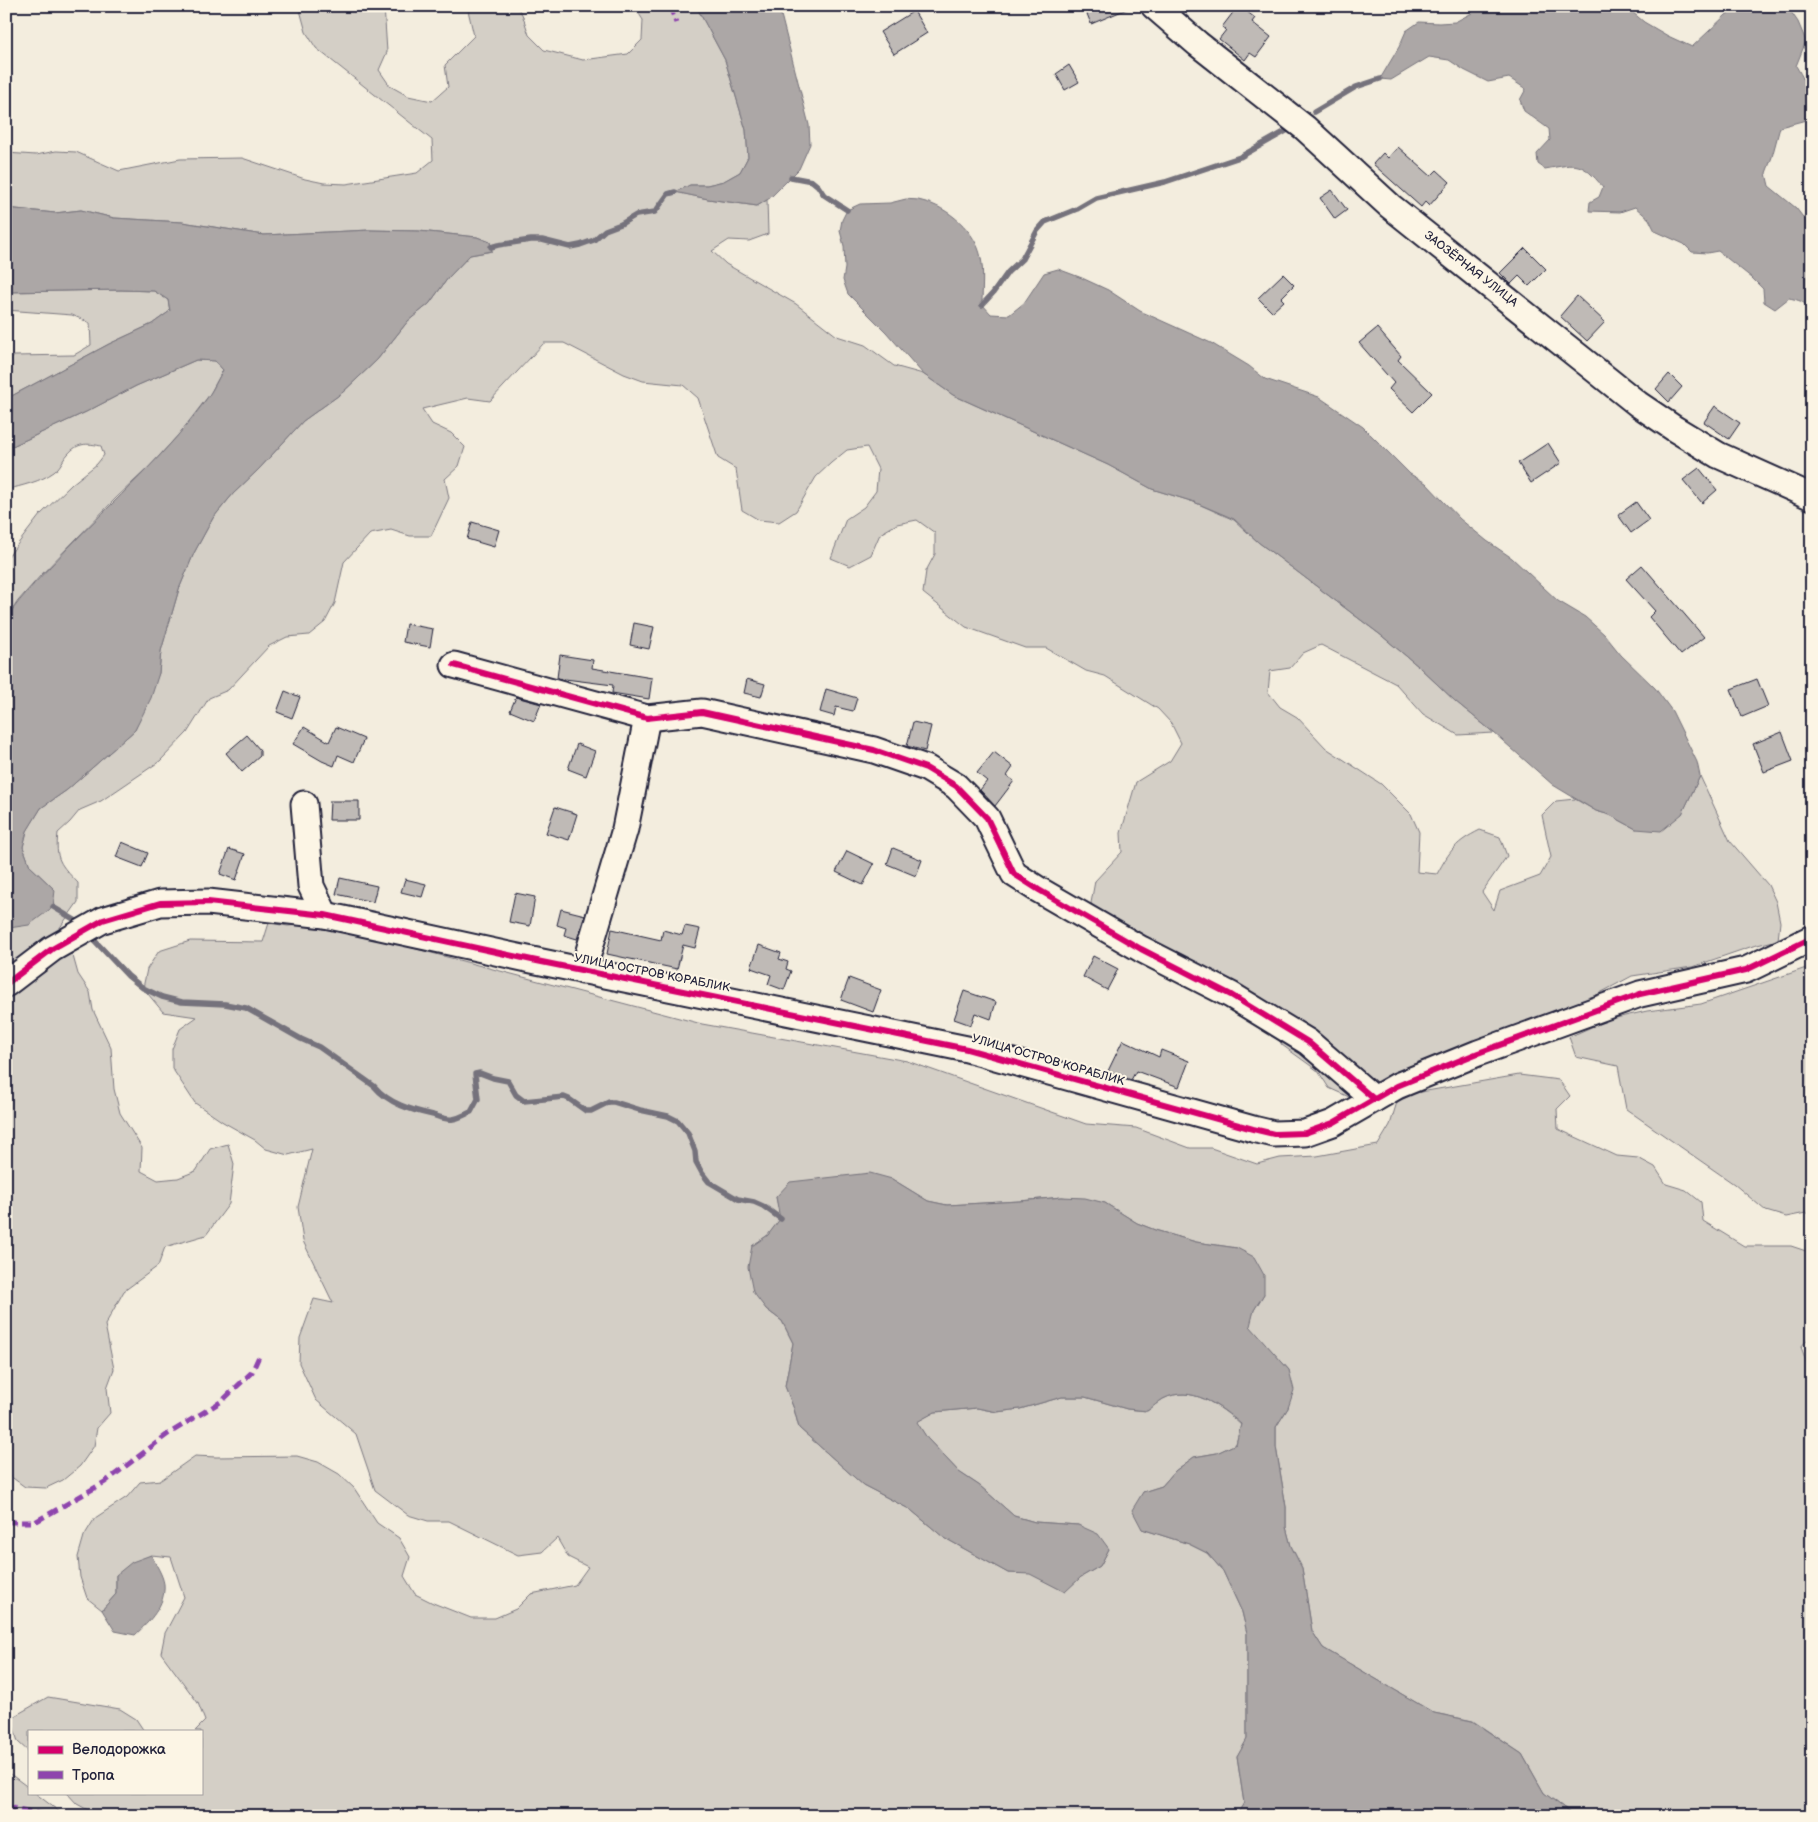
<svg xmlns="http://www.w3.org/2000/svg" width="1818" height="1822" font-family="'Balsamiq Sans',sans-serif">
	<style>
		.green { fill: #d4cfc6; stroke: #7b7880 }
		.water { fill: #aca7a6; stroke: #75727b }
		.lines { fill: none; stroke-linecap: round; stroke-linejoin: round }
		.stream { stroke: #75727b; stroke-width: 5.5 }
		.building { fill: #bfbab6; stroke: #22223b }
		.minor-casing { stroke: #22223b; stroke-width: 29 }
		.minor { stroke: #fcf5e5; stroke-width: 25 }
		.quiet { stroke: #8e44ad; stroke-width: 5; stroke-dasharray: 10 5; stroke-linecap: butt }
		.cycleway-casing { stroke: #fcf5e5; stroke-width: 9 }
		.cycleway { stroke: #d6006c; stroke-width: 6 }
		.labels { text-anchor: middle; dominant-baseline: central; stroke-width: 4; stroke-linejoin: round; paint-order: stroke }
		.street-label { font-size: 12px; fill: #22223b; stroke: #fcf5e5 }
	</style>
	<rect width="100%" height="100%" fill="#f3edde"/>
	<filter id="ink" filterUnits="userSpaceOnUse"><feTurbulence type="fractalNoise" baseFrequency=".02" numOctaves="2"/><feDisplacementMap in="SourceGraphic" scale="10" xChannelSelector="R" yChannelSelector="G"/><feConvolveMatrix kernelMatrix="1 2 1 2 8 2 1 2 1" color-interpolation-filters="sRGB"/></filter>
	<g filter="url(#ink)">
		<g class="green">
			<path d="M306,6H384L387,52L379,70L390,86L408,96L432,101L448,87L445,65L474,36L467,6H516L522,14L529,35L544,50L583,60L628,54L642,40L643,20L634,6H696L725,60L746,130L748,157L740,172L724,181L707,185H690L676,192L708,199L757,206L767,200L768,234L749,241L729,240L712,251L726,264L796,304L837,336L865,345L894,366L923,374L953,395L1108,465L1152,489L1194,502L1234,520L1258,542L1382,636L1418,666L1455,701L1494,733L1458,735L1423,714L1396,684L1321,645L1303,653L1290,668L1270,671L1268,692L1280,707L1297,717L1326,748L1381,784L1411,814L1419,832L1417,872L1437,874C1450,850 1456,842 1480,830L1500,837L1507,856L1482,892L1494,910L1500,891L1540,876L1551,857L1542,815L1556,801L1575,799L1596,811L1610,815L1636,829L1682,814L1700,776L1730,841L1768,885L1776,902L1780,922L1778,940L1753,946L1692,967L1632,976L1600,993L1574,1011L1505,1029L1480,1046L1368,1095L1349,1097L1329,1088L1318,1071L1282,1045L1266,1018L1100,922L1091,903L1095,881L1122,852L1121,833L1136,782L1170,761L1181,743L1171,723L1158,709L1105,676L1086,671L1046,648H1025L966,627L923,593L926,571L935,554V533L917,520L897,524L880,534L871,555L850,566L831,558L846,519L864,507L876,491L878,469L867,447L847,450L831,463L816,477L796,511L779,522L759,520L742,510L736,469L718,458L698,398L683,385L643,381L624,374L564,343H544L490,401L468,398L422,409L432,424L451,433L465,447L459,466L445,479L449,498L431,536H410L391,530L370,534L344,562L335,603L325,622L309,635L287,637L269,646L228,690L209,698L187,733L160,761L101,801L80,810L70,822L58,833C55,860 60,864 78,883V902L54,936L73,956L78,974L90,992L93,1010L111,1048L114,1089L120,1113L142,1148L141,1171L158,1180L178,1178L196,1171L210,1149L228,1144L234,1164L229,1204L206,1235L165,1247L158,1266L124,1291L105,1325L114,1369L107,1388L110,1413L97,1428L94,1446L80,1466L63,1480L46,1488L25,1487L6,1473V928H9L55,890L30,866L23,847L27,831L41,808L67,790L135,730L159,673L161,651L179,589L194,553L213,518L233,494L259,469L303,421L342,393L377,360L408,321L429,304L448,278L470,255L492,251L490,242L477,237L419,231L370,230L264,235L182,222L114,218L81,210L55,213L6,208V153L36,155L56,151L76,152L119,171L180,159L242,158L305,179L324,183L346,184L417,173L433,160L432,140L316,48L306,32L300,10Z"/>
			<path d="M121,290L154,291L168,300L170,311L152,324L109,344L6,399V366L14,356L74,355L91,345L90,323L72,315L6,310V292Z"/>
			<path d="M196,360L216,361L223,370L210,394L180,433L150,466L116,498L41,575L18,601L6,619L7,558L40,515L72,484L97,464L104,455L101,446C83,442 75,444 64,459C61,464 58,469 54,472C40,482 23,485 6,490V449L86,412L136,386Z"/>
			<path d="M269,923L288,926L308,924L329,926L702,1024L907,1061L1086,1124L1136,1128L1190,1148H1211L1257,1164L1280,1158L1317,1156L1378,1145L1390,1125L1397,1102L1415,1093L1519,1075L1559,1080L1570,1096L1557,1109L1558,1129L1617,1156L1638,1158L1655,1167L1666,1184L1686,1190L1701,1202L1703,1221L1744,1246H1791L1812,1253V1334L1801,1347L1812,1377V1816H1575L1544,1793L1522,1754L1473,1721L1434,1713L1323,1648L1312,1631L1302,1568L1291,1546L1286,1527V1507L1276,1447V1427L1288,1408L1289,1370L1249,1326L1254,1310L1264,1294L1237,1248L1196,1242L1155,1230L1137,1223L1105,1203L1062,1197L1020,1201L947,1205L928,1201L892,1179L776,1197L781,1219L768,1235L752,1246L766,1309L782,1321L793,1343L785,1386L794,1409L799,1428L863,1485L911,1510L943,1537L1008,1573H1030L1065,1591L1081,1577L1100,1566L1109,1549L1078,1525L1035,1522L1014,1516L980,1486L959,1472L927,1438L916,1422L935,1412L977,1408L997,1412L1020,1409L1062,1397H1085L1127,1409L1147,1411C1153,1407 1158,1402 1163,1399C1191,1384 1220,1406 1241,1425L1236,1444L1217,1453L1194,1457L1175,1471L1162,1486L1143,1492L1142,1529L1189,1544L1207,1553L1223,1571L1242,1612L1247,1633V1740L1237,1757L1244,1803L1236,1816H99L77,1804L67,1793H201V1731H195L205,1721L198,1703L161,1653L165,1633L184,1597L171,1557L151,1555L116,1575V1594L102,1610L87,1598L80,1577L78,1557L84,1536L95,1518L127,1497L140,1482L161,1480L195,1456L216,1457L297,1456L318,1462L339,1474L354,1488L377,1523L399,1538L410,1557L404,1576L415,1594L433,1603L471,1618H495L516,1609L531,1594L575,1585L588,1567L568,1557L557,1538L542,1552L518,1555L449,1521H428L408,1515L375,1490L356,1434L316,1400L299,1363L300,1338L314,1299L333,1303L303,1241L298,1207L312,1149L288,1155L266,1149L255,1140L223,1122L195,1103L172,1068V1049L180,1029L197,1017L163,1012L143,988L147,969L159,951L190,941L263,942Z"/>
			<path d="M1812,966V1214L1806,1213L1786,1217L1766,1211L1734,1184L1626,1109L1618,1066L1576,1057L1569,1037L1607,1020L1647,1011L1701,1004Z"/>
			<path d="M48,1697L120,1709L136,1719L144,1731H29V1752L18,1742L11,1718Z"/>
			<path d="M6,1771L29,1788V1793H35L65,1816H6Z"/>
		</g>
		<g class="water">
			<path d="M696,6H778L781,15L809,125L810,144L799,169L770,198L757,206L708,199L675,192L690,185H707L724,181L740,172L748,157L746,130L725,60Z"/>
			<path d="M1477,6H1625L1644,22L1668,36L1692,47L1726,15L1740,6H1787L1798,22L1806,41L1796,66C1809,87 1811,96 1806,120L1780,127L1772,157L1766,173L1769,186L1796,208L1812,229V319C1809,304 1804,301 1789,298L1775,309L1764,302L1763,289L1752,278L1718,251L1707,253L1692,252L1684,244L1655,231L1649,219L1635,207L1620,212L1589,211L1590,202L1599,197L1603,187C1581,161 1578,163 1545,169L1538,164L1537,154L1550,140L1549,129L1524,111L1520,100L1526,89L1509,78L1488,82L1464,70L1449,60L1429,57L1391,80L1380,79L1399,47L1406,31L1419,22L1439,23L1455,22L1472,13Z"/>
			<path d="M906,199C911,200 917,199 922,201C948,207 976,231 981,258C984,272 982,290 982,304L991,314L1009,315L1024,303L1044,273L1058,269L1082,278L1108,290L1140,311L1211,343L1249,366L1265,379L1319,397L1363,427L1410,474L1426,483L1460,519L1487,541L1512,558L1558,601L1585,617L1604,634L1621,655L1655,688L1672,711L1697,762L1700,776L1682,814L1661,831L1636,829L1610,815L1596,811L1553,785L1494,733L1455,701L1418,666L1382,636L1258,542L1234,519L1194,502L1152,489L1108,465L953,395L923,374L886,332L848,294L843,280L845,268L844,246L840,231L842,220L847,210L860,204L890,203Z"/>
			<path d="M6,208L55,213L81,210L114,218L182,222L264,235L370,230L419,231L477,237L490,242L492,251L470,255L448,278L429,304L408,321L377,360L342,393L303,421L259,469L233,494L213,518L194,553L179,589L161,651L159,673L151,698L135,730L67,790L41,808L27,831L23,847L30,866L55,890L53,907L29,925L9,928H6V619C23,593 45,573 66,550C114,500 168,454 208,397C214,388 218,379 223,370L215,361L196,360L136,386L86,412L6,449V399L109,344L152,324L170,311L168,300L154,291L121,290L6,292Z"/>
			<path d="M870,1173L892,1179L928,1201L947,1205L1020,1201L1062,1197L1085,1198L1105,1203L1137,1223L1155,1230L1196,1242L1237,1248L1254,1257L1264,1275V1294L1254,1310L1250,1326L1289,1370L1294,1390L1288,1408L1276,1427V1447L1286,1507V1527L1291,1546L1302,1568L1312,1631L1323,1648L1434,1713L1472,1721L1522,1754L1544,1793L1575,1816H1236L1244,1803L1237,1757L1247,1739V1633L1242,1612L1223,1571L1207,1553L1189,1544L1142,1529L1132,1510L1143,1492L1162,1486L1175,1471L1194,1457L1217,1453L1236,1444L1241,1424C1220,1406 1191,1384 1163,1399C1158,1402 1153,1407 1147,1411L1127,1409L1085,1397H1062L1020,1409L997,1412L977,1408L935,1412L917,1422L927,1438L959,1472L980,1486L1014,1516L1035,1522L1078,1525L1098,1534L1109,1549L1100,1566L1081,1577L1065,1592L1030,1574L1008,1573L943,1537L911,1510L863,1485L799,1428L794,1409L785,1386L793,1343L782,1321L766,1309L753,1292L748,1267L752,1246L768,1235L780,1219L776,1197L790,1182Z"/>
			<path d="M151,1555C155,1563 163,1575 164,1584C166,1605 149,1622 135,1635L115,1631L102,1610L116,1594V1575L132,1562Z"/>
		</g>
		<g class="lines">
			<g class="stream">
				<path d="M1314,112L1356,87L1380,79"/>
				<path d="M791,177L812,181L818,186L824,195L847,210"/>
				<path d="M491,247L498,245L531,240H542L570,247L580,245L594,240L605,230L621,224L636,215L655,212L668,194L675,192"/>
				<path d="M982,305L993,293L1008,272L1022,259L1037,231L1045,222L1077,209L1096,198L1165,182L1240,157L1286,131"/>
				<path d="M53,907L80,923"/>
				<path d="M95,941L128,976L143,988L162,997L182,1002L225,1004L246,1008L301,1039L319,1047L374,1086C389,1104 411,1110 433,1115C439,1117 447,1120 453,1119C459,1118 466,1114 471,1112L478,1099L475,1074L480,1073L493,1078L508,1081L516,1095L524,1101L564,1097L569,1099L586,1111H591L609,1102H614L640,1110L668,1116L678,1121L688,1133L695,1151L696,1162L702,1173L709,1182L738,1199L754,1202L763,1206L781,1219"/>
			</g>
		</g>
		<g class="building">
			<path d="M1084,6H1134L1091,24Z"/>
			<path d="M1238,6H1240L1255,18L1252,22L1271,37L1256,57L1250,53L1245,60L1219,39L1226,30L1222,27Z"/>
			<path d="M914,11L927,33L894,54L880,32Z"/>
			<path d="M1069,65L1079,82L1065,90L1056,74Z"/>
			<path d="M1398,147L1431,176L1437,170L1450,182L1429,206L1425,202L1421,207L1373,164L1383,153L1388,158Z"/>
			<path d="M1332,190L1347,210L1335,219L1320,198Z"/>
			<path d="M1525,248L1546,269L1529,286L1519,276L1511,284L1500,273Z"/>
			<path d="M1283,274L1294,285L1281,298L1284,301L1272,312L1258,298Z"/>
			<path d="M1577,296L1605,322L1587,341L1560,316Z"/>
			<path d="M1377,328L1401,356L1398,360L1432,393L1413,412L1389,389L1394,383L1359,343Z"/>
			<path d="M1669,374L1682,387L1669,402L1656,389Z"/>
			<path d="M1715,406L1740,423L1729,439L1704,422Z"/>
			<path d="M1548,443L1561,463L1531,483L1518,463Z"/>
			<path d="M1699,468L1717,490L1702,503L1683,480Z"/>
			<path d="M1636,502L1649,520L1631,533L1618,515Z"/>
			<path d="M472,522L499,530L494,547L467,539Z"/>
			<path d="M1642,565L1704,637L1681,655L1649,617L1655,611L1626,579Z"/>
			<path d="M634,623L654,627L649,649L630,645Z"/>
			<path d="M406,624L433,629L430,647L403,642Z"/>
			<path d="M560,655L593,660L592,668L652,678L649,699L612,693L613,685L557,678Z"/>
			<path d="M747,679L765,684L761,697L744,693Z"/>
			<path d="M1757,679L1768,706L1742,717L1731,689Z"/>
			<path d="M826,689L857,698L853,711L836,707L834,716L820,712Z"/>
			<path d="M285,691L300,697L292,718L277,712Z"/>
			<path d="M516,697L541,704L534,721L510,711Z"/>
			<path d="M913,722L931,726L925,751L907,746Z"/>
			<path d="M304,727L329,742L336,727L364,739L354,762L338,755L334,766L322,761L293,744Z"/>
			<path d="M1782,732L1793,761L1764,772L1753,744Z"/>
			<path d="M247,735L260,750V756L242,772L226,753Z"/>
			<path d="M577,744L595,751L586,776L568,769Z"/>
			<path d="M994,752L1013,767L1007,776L1014,781L995,806L980,790L987,781L977,773Z"/>
			<path d="M330,801H359V820H329Z"/>
			<path d="M555,807L577,814L569,840L546,833Z"/>
			<path d="M122,842L148,853L142,867L116,857Z"/>
			<path d="M893,848L922,860L916,876L887,864Z"/>
			<path d="M229,849L245,854L236,880L220,874Z"/>
			<path d="M847,851L874,864L863,885L836,872Z"/>
			<path d="M340,878L377,886L373,902L336,894Z"/>
			<path d="M405,879L426,884L422,897L401,892Z"/>
			<path d="M515,893L535,897L530,926L509,922Z"/>
			<path d="M561,909L585,915L577,939L564,935L566,928L557,925Z"/>
			<path d="M685,926L700,929L695,948L683,945L677,969L607,954L612,929L661,940L663,930L682,935Z"/>
			<path d="M759,945L781,953L779,959L788,962L786,969L791,971L784,990L768,984L771,975L751,968Z"/>
			<path d="M1093,956L1118,969L1107,990L1083,977Z"/>
			<path d="M849,978L881,990L873,1012L841,1000Z"/>
			<path d="M964,991L996,1002L991,1019L975,1013L971,1025L954,1019Z"/>
			<path d="M1123,1040L1159,1057L1161,1050L1189,1061L1179,1087L1136,1071L1131,1080L1108,1071Z"/>
		</g>
		<g class="lines">
			<defs>
				<g id="minor">
					<path d="M1154,6L1198,44L1305,128L1390,206L1638,404L1675,429L1718,455L1812,497"/>
					<path d="M454,665L647,718L702,712L874,750L926,768L956,786L987,818L1014,874L1039,890L1141,949L1231,995L1308,1042L1374,1099"/>
					<path d="M304,804L311,886L325,915"/>
					<path d="M583,971L625,829L647,718"/>
					<path d="M6,984L52,949L103,920L160,903L208,902L325,915L532,960L967,1049L1253,1129L1274,1134L1305,1133L1333,1123L1397,1086L1478,1053L1640,994L1746,970L1812,938"/>
				</g>
			</defs>
			<use href="#minor" class="minor-casing"/>
			<use href="#minor" class="minor"/>
			<g class="quiet">
				<path d="M670,6L676,23"/>
				<path d="M6,1522H35L105,1482L168,1434L222,1401L252,1372L260,1354"/>
				<path d="M6,1805L13,1808L51,1816"/>
			</g>
			<defs>
				<g id="cycleway">
					<path d="M454,665L647,718L702,712L874,750L926,768L956,786L987,818L1014,874L1039,890L1141,949L1231,995L1308,1042L1374,1099"/>
					<path d="M6,984L52,949L103,920L160,903L208,902L325,915L532,960L967,1049L1253,1129L1274,1134L1305,1133L1333,1123L1397,1086L1478,1053L1640,994L1746,970L1812,938"/>
				</g>
			</defs>
			<use href="#cycleway" class="cycleway-casing"/>
			<use href="#cycleway" class="cycleway"/>
		</g>
	</g>
	<g class="labels">
		<g class="street-label">
			<text transform="translate(1471 269) rotate(38)">ЗАОЗЁРНАЯ УЛИЦА</text>
			<text transform="translate(652 973) rotate(11)">УЛИЦА ОСТРОВ КОРАБЛИК</text>
			<text transform="translate(1048 1060) rotate(16)">УЛИЦА ОСТРОВ КОРАБЛИК</text>
		</g>
	</g>
	<rect width="1818" height="1822" fill="none" stroke="#fcf5e5" stroke-width="25"/>
	<rect x="12" y="12" width="1793" height="1797" fill="none" stroke="#22223b" stroke-width="2" filter="url(#ink)"/>
	<rect x="28" y="1730" width="175" height="65" fill="#fcf5e5" stroke="#a5a1a1"/>
	<rect x="38" y="1746" width="25" height="8" fill="#d6006c" stroke="#a5a1a1"/>
	<text x="72" y="1754" font-size="15" fill="#22223b">Велодорожка</text>
	<rect x="38" y="1771" width="25" height="8" fill="#8e44ad" stroke="#a5a1a1"/>
	<text x="72" y="1780" font-size="15" fill="#22223b">Тропа</text>
</svg>
